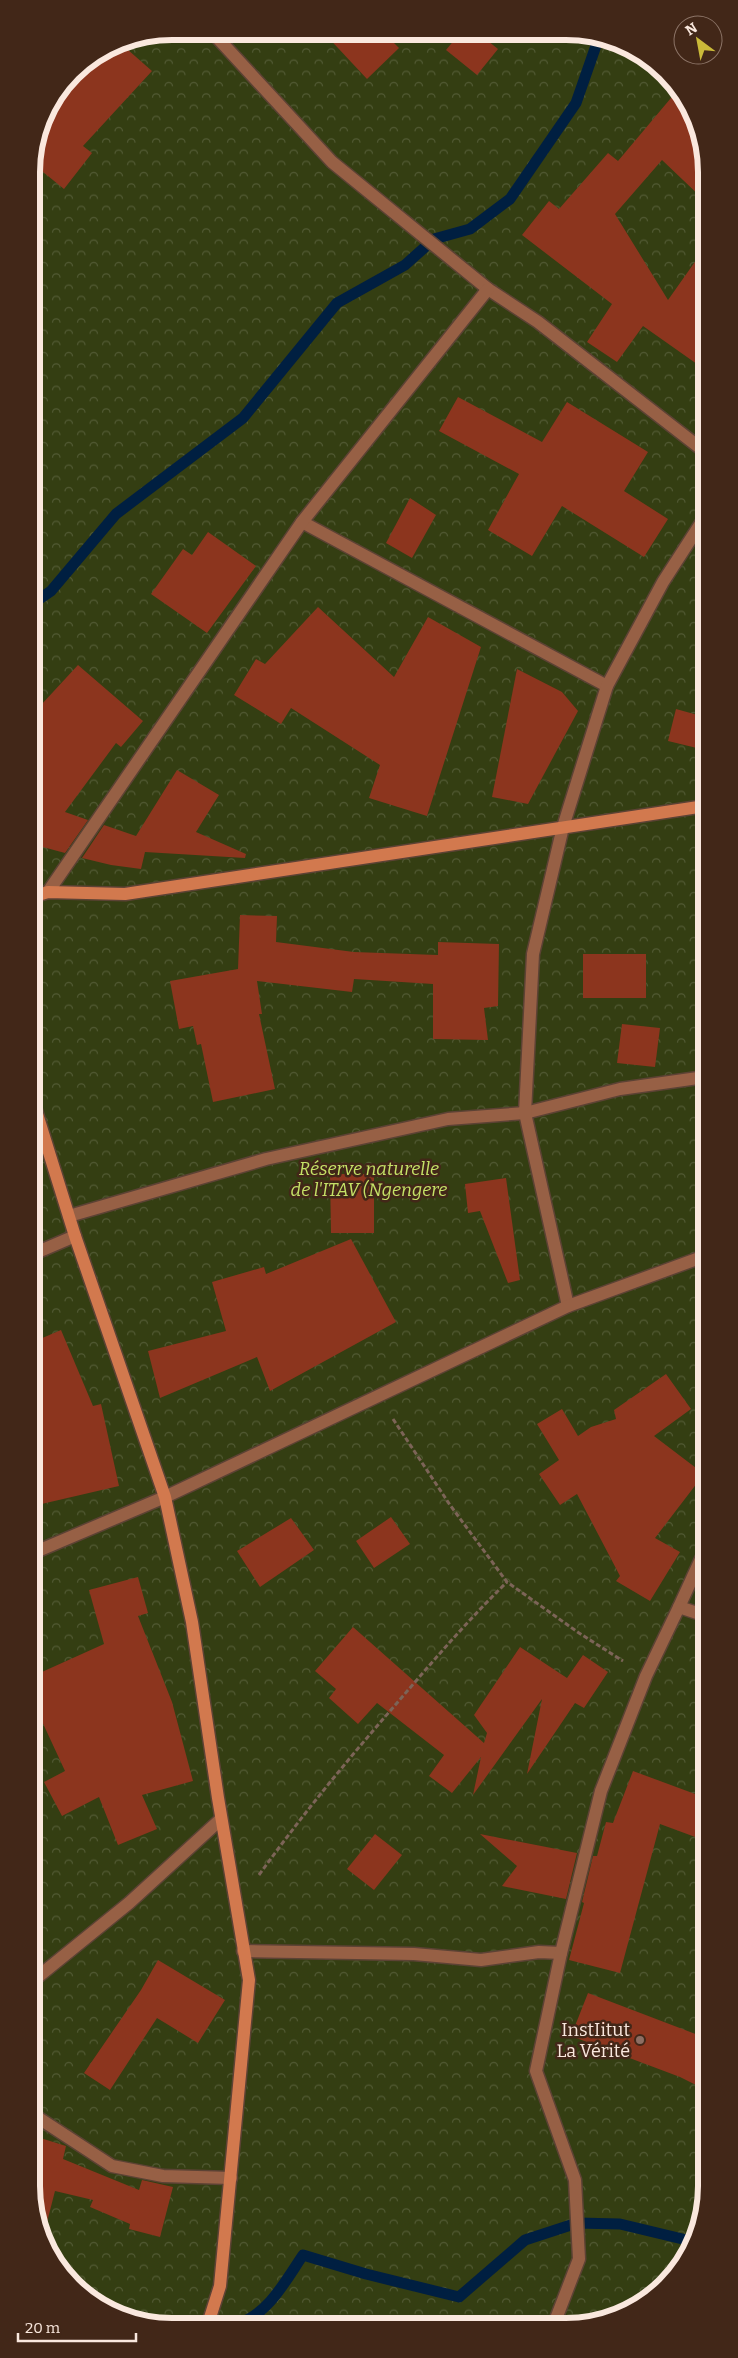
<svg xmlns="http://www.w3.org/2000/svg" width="738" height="2358" font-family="Bitter,serif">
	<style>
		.park { fill: url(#park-crowns) }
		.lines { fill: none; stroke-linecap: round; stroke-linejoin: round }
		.stream { stroke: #001f41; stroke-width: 11 }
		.building { fill: #8c351e }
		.street-casing { stroke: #5c4234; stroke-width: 15 }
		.secondary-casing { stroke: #5c4234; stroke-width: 15 }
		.path { stroke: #7c6457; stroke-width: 3; stroke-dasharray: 5 2.5; stroke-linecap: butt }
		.street { stroke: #976045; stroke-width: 12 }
		.secondary { stroke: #d2794e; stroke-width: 12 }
		.education-dot { fill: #8d6e63; stroke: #422718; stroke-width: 2 }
		.labels { text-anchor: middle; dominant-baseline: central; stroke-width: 5; stroke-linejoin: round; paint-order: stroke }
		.park-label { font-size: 18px; font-style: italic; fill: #c5e267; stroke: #422718 }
		.poi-label { font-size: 18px; fill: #fae8de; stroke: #422718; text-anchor: end }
		.rim { fill: none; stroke: #fae8de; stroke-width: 6 }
	</style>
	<defs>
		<pattern id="park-crowns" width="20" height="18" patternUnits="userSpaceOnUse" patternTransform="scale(1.25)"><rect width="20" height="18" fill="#343e12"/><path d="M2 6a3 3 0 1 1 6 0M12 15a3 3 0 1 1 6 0" fill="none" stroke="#525a34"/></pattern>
	</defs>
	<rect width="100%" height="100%" fill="#422718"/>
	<path class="park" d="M172,31L594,34L666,73L704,145L706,2195L696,2240L672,2279L636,2308L593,2324H145L72,2285L34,2214L32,163L42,118L73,72L118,42Z"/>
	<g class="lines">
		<g class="stream">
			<path d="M32,604L51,591L116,514L243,418L337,303L405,265L434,239L470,229L510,199L576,103L599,37"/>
			<path d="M237,2324C268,2315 286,2280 303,2255L366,2274L459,2297L525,2240L577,2223L620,2224L695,2242"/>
		</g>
	</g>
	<g class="building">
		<path d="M323,32L384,33L399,48L367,79Z"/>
		<path d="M460,33H478L498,49L477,75L446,50Z"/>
		<path d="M119,42L152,71L83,146L92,153L64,189L32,163L42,118L66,82L79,68Z"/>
		<path d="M676,92L704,144V200L662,160L615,214L668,300L704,249V369L643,326L617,362L587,342L612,304L522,235L549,201L559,209L608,153L618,161Z"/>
		<path d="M458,397L542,442L567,402L648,452L624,491L668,519L644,557L562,506L532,556L488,530L519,474L439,431Z"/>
		<path d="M410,498L436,515L412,558L386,543Z"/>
		<path d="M208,532L256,566L207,633L151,594L183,549L192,555Z"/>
		<path d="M318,607L394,677L428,617L481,647L427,816L369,798L380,765L291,708L281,724L234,695L256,659L265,664Z"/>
		<path d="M78,665L143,721L121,747L116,743L65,812L88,820L65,853L39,846L32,856V719L41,705Z"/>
		<path d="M517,669L562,692L578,711L528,804L492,797Z"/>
		<path d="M676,709L705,717V750L668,741Z"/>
		<path d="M177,770L219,795L196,832L246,854L245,858L145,852L141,869L111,865L82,858L104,825L136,836Z"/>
		<path d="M240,915L277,916L276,942L354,952L438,955V942L499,944L498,1006L484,1008L488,1040L433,1039V984L354,979L352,992L257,981L262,1014H259L275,1089L213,1102L201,1044L197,1045L193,1026L179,1029L170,981L238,969Z"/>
		<rect x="583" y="954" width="63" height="44"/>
		<path d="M622,1024L660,1028L655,1067L617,1063Z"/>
		<path d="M330,1174H374V1233H331Z"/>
		<path d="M506,1178L520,1280L508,1283L480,1211L468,1213L465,1184Z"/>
		<path d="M351,1239L396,1322L270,1391L257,1357L160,1398L148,1351L226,1331L212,1282L264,1267L266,1274Z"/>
		<path d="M61,1330L93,1406L101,1404L119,1486L33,1506V1342Z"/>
		<path d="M666,1374L691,1409L654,1436L704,1474L655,1538L680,1552L650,1601L616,1581L620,1576L577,1494L560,1505L539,1474L559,1460L537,1424L562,1409L578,1436L591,1427L616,1419L614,1410Z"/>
		<path d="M391,1517L410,1544L374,1568L356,1541Z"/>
		<path d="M291,1518L314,1550L260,1587L237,1551Z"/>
		<path d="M138,1577L148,1613L138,1616L172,1702L193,1781L142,1795L157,1829L118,1845L99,1797L62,1816L44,1782L65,1771L33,1702V1676L104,1644L89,1590Z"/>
		<path d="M353,1627L484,1743L487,1733L474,1715L520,1647L567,1678L583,1655L608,1672L584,1708L575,1703L527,1774L542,1699L473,1795L481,1757L452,1793L429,1776L444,1755L377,1703L358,1724L329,1698L336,1689L315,1671Z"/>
		<path d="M633,1771L706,1798V1841L660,1824L620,1973L569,1960L584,1903L582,1902L593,1856H597L606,1822L613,1823Z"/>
		<path d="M375,1834L402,1855L374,1890L347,1869Z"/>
		<path d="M480,1834L577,1853L566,1899L502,1886L517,1866Z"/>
		<path d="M158,1960L225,2000L198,2043L157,2018L110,2090L84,2073L141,1990Z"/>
		<path d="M588,1993L706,2038V2090L680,2077L571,2036Z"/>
		<path d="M34,2136L66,2146L63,2159L139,2190L142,2180L173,2187L160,2237L129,2229L130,2224L90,2207L93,2200L55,2191L45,2230H42L34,2214Z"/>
	</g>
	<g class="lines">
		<defs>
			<g id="street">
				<path d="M212,32L332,162L488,289L538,322L704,451"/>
				<path d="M302,522L607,686"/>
				<path d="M48,892L302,522L488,289"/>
				<path d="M69,1216L266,1159L448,1119L525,1113L620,1089L705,1077"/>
				<path d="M33,1254L75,1236"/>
				<path d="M568,1306L525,1113L533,954L563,827L607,686L663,582L705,517"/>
				<path d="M33,1553L165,1497L568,1306L705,1256"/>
				<path d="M679,1607L706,1548"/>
				<path d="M243,1951L414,1954L481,1960L539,1952L561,1953"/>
				<path d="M34,1980L129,1903L221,1819"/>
				<path d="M34,2115L112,2166L163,2176L231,2178"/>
				<path d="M554,2324L579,2259L575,2180L536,2071L561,1953L601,1791L646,1676L679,1607L706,1616"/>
			</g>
			<g id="secondary">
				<path d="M32,897L48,892L125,894L705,806"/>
				<path d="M33,1101L75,1236L165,1497L192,1622L218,1798L249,1980L220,2286L208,2324"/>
			</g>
		</defs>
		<use href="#street" class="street-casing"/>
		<use href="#secondary" class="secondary-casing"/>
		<g class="path">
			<path d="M393,1419L450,1505L507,1582L579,1633L623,1661"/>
			<path d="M259,1875C302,1815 349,1758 397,1703C433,1661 468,1620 507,1582"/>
		</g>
		<use href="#street" class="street"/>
		<use href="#secondary" class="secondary"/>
	</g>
	<circle class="education-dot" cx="640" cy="2040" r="5"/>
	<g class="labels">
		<g class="park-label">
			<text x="369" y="1169">Réserve naturelle<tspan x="369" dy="21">de l'ITAV (Ngengere</tspan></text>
		</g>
		<g class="poi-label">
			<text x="630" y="2030">InstIitut<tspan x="630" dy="21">La Vérité</tspan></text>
		</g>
	</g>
	<path d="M0 0H738V2358H0ZM172 40H566A132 132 0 0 1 698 172V2186A132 132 0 0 1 566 2318H172A132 132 0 0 1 40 2186V172A132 132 0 0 1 172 40Z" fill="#422718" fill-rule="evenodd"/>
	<path class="rim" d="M172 40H566A132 132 0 0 1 698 172V2186A132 132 0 0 1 566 2318H172A132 132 0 0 1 40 2186V172A132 132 0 0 1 172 40Z"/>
	<g transform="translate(698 40) rotate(328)"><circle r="24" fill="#422718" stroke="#8c7467"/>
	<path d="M0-4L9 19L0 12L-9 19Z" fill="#cbba39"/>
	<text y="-8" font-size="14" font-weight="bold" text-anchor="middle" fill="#fae8de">N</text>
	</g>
	<path d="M18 2333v8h118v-8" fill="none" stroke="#fae8de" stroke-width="2.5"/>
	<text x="25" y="2333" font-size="15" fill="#fae8de" stroke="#422718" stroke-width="4" paint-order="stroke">20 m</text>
</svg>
